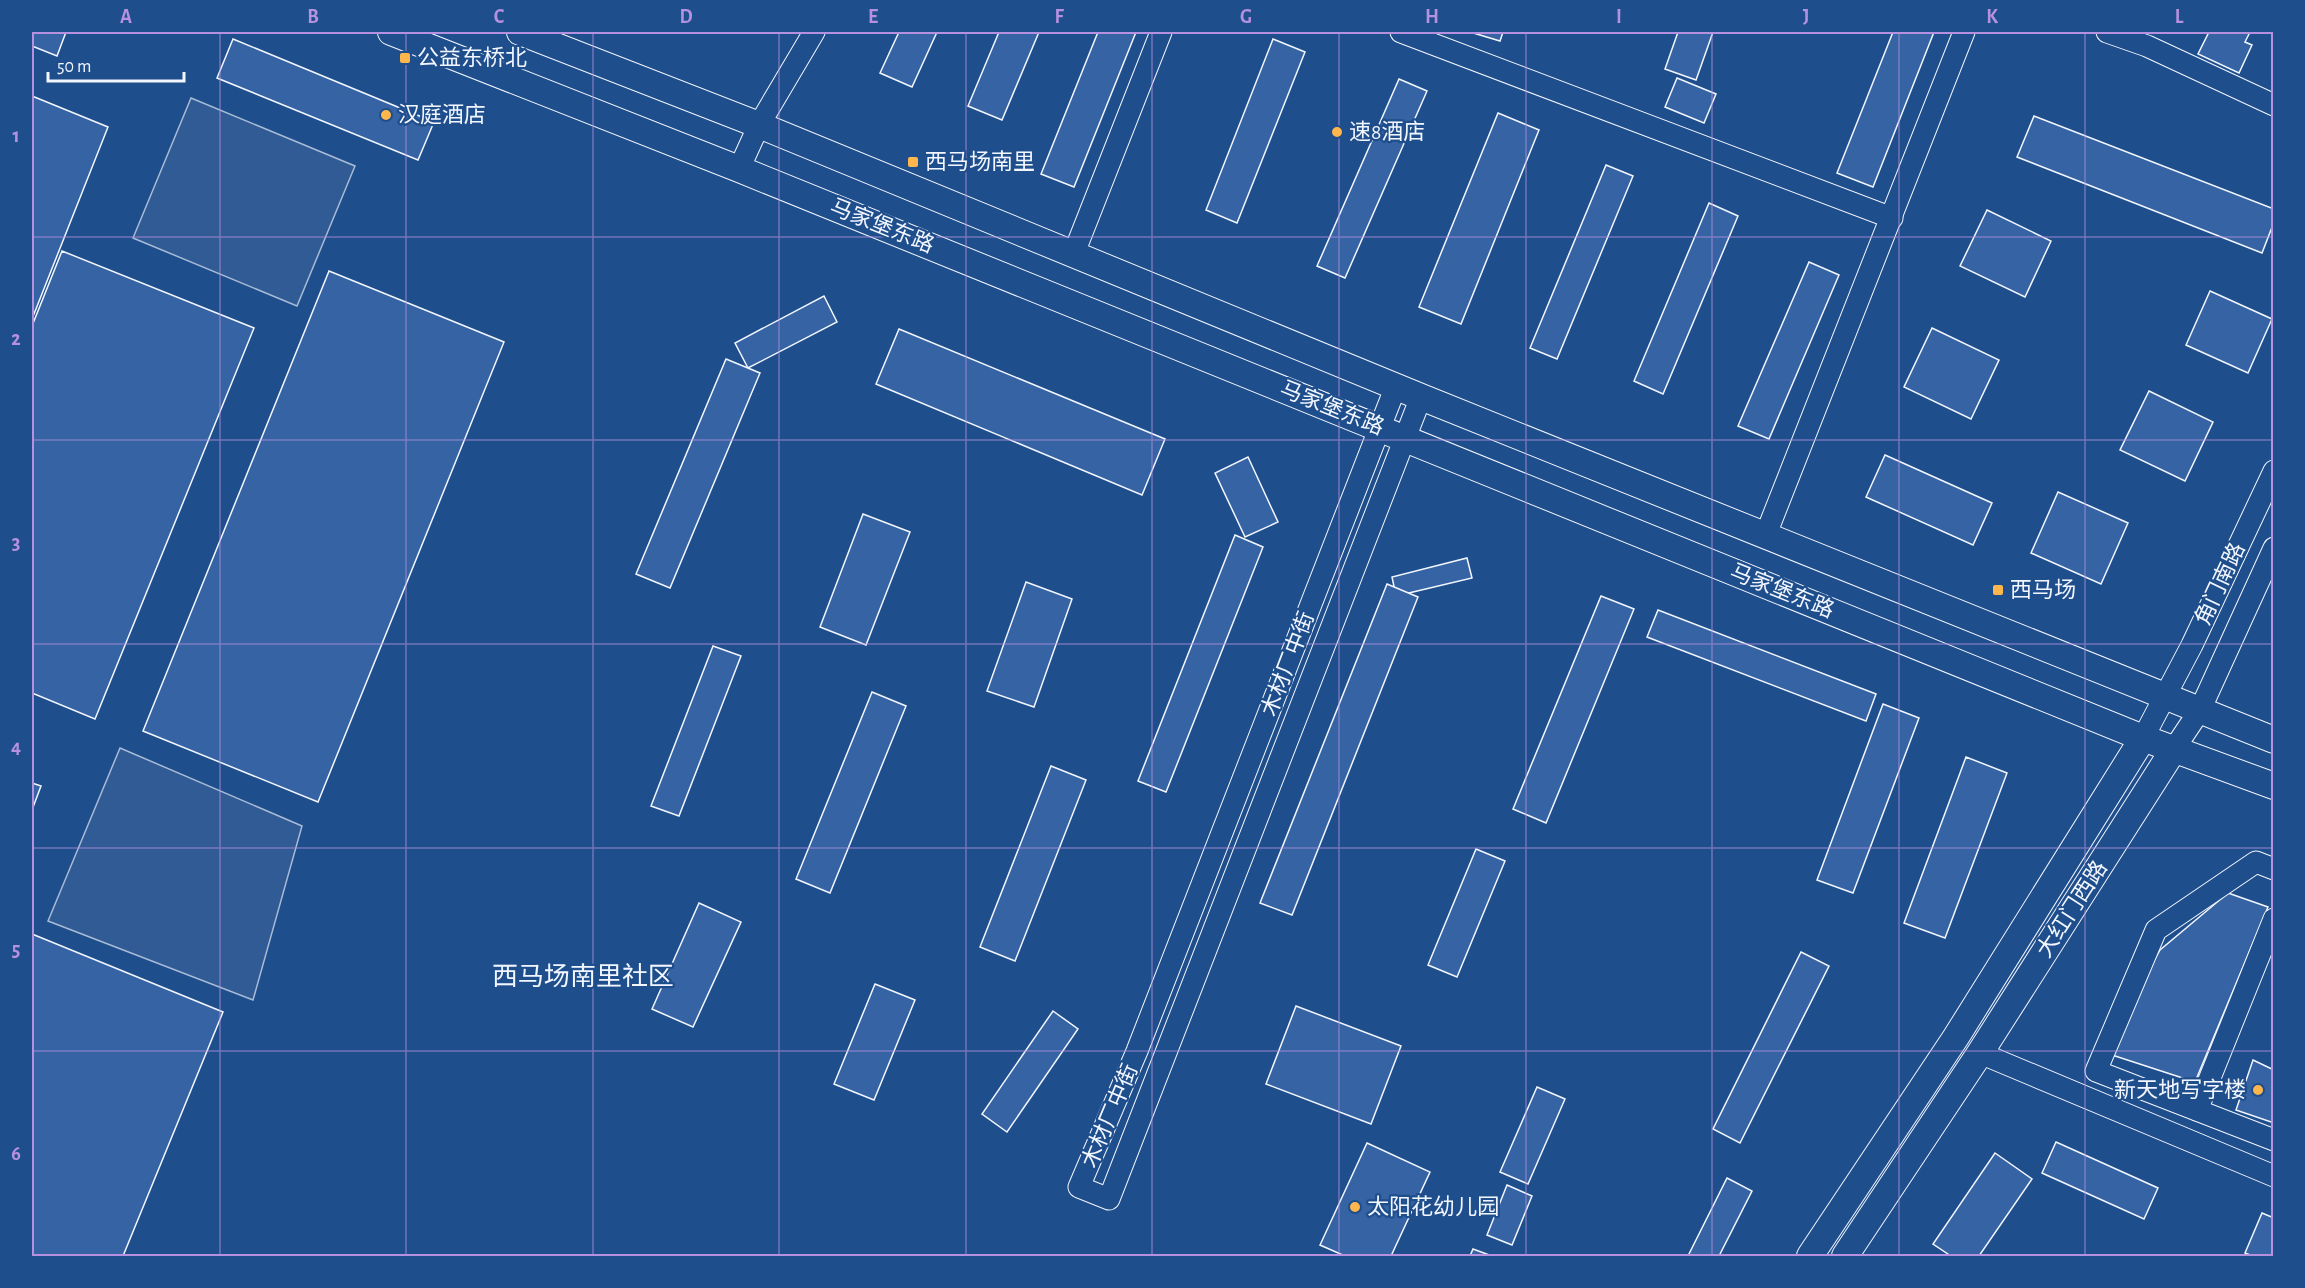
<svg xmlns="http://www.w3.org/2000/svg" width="2305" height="1288" font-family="'Alegreya Sans','Noto Sans SC',sans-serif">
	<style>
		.parking { fill: #305b95; stroke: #a8bbd7; stroke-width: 1.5 }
		.building { fill: #3563a3; stroke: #f2f6ff; stroke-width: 1.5 }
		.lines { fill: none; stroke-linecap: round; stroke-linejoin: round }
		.minor-casing { stroke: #f2f6ff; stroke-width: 23 }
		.major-casing { stroke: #f2f6ff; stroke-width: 28 }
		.minor { stroke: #1f4e8c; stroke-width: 21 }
		.major { stroke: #1f4e8c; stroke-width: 26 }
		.grid { fill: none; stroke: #b691df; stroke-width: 1.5; stroke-opacity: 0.55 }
		.poi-dot { fill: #ffb74d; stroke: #1f4e8c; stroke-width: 2 }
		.labels { text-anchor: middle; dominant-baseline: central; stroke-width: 4.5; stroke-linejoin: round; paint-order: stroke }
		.poi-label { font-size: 22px; fill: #f2f6ff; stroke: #1f4e8c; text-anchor: start }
		.street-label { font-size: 22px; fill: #f2f6ff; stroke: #1f4e8c }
		.quarter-label { font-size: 26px; fill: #f2f6ff; stroke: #1f4e8c }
		.neatline { fill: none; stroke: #b691df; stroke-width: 2 }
		.grid-label { font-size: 20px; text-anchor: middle; font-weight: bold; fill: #b691df }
	</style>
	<rect width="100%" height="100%" fill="#1f4e8c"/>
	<g class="parking">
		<path d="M191,98L355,166L297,306L133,238Z"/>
		<path d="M120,748L302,826L253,1000L48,921Z"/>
	</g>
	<g class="building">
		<path d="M32,32H66L57,56L32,46Z"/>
		<path d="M899,32H937L912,87L880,73Z"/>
		<path d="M999,32H1039L1002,120L968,106Z"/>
		<path d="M1098,32H1136L1074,187L1041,174Z"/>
		<path d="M1470,32H1503L1500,41Z"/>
		<path d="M1678,32H1713L1696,80L1665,69Z"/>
		<path d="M1893,32H1934L1873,187L1837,173Z"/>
		<path d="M2209,32H2250L2245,42L2252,45L2239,73L2198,54Z"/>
		<path d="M233,39L434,122L418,160L217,78Z"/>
		<path d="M1273,39L1305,52L1237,223L1206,210Z"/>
		<path d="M1677,78L1716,94L1704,123L1665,107Z"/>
		<path d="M1399,79L1427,91L1345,278L1317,266Z"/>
		<path d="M32,96L108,127L32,319Z"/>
		<path d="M1498,113L1539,130L1461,324L1419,307Z"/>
		<path d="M2034,116L2274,209V222L2262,253L2017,157Z"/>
		<path d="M1606,165L1633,176L1557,359L1530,348Z"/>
		<path d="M1709,203L1738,216L1663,394L1634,381Z"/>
		<path d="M1987,210L2051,241L2025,297L1960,266Z"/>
		<path d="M62,251L254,328L95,719L32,693V326Z"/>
		<path d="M1809,262L1839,275L1769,439L1738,426Z"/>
		<path d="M329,271L504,342L318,802L143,731Z"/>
		<path d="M2210,291L2272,319L2248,373L2186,345Z"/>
		<path d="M824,296L837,322L748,368L735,343Z"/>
		<path d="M1932,328L1999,360L1971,419L1904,387Z"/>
		<path d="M899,329L1165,439L1142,495L876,384Z"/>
		<path d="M726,359L760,373L670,588L636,574Z"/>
		<path d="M2149,391L2213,422L2185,481L2120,450Z"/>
		<path d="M1885,455L1992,503L1973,545L1866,497Z"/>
		<path d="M1248,457L1278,522L1245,537L1215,473Z"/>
		<path d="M2058,492L2128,523L2101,584L2031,553Z"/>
		<path d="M863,514L910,532L866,645L820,627Z"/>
		<path d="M1235,535L1263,547L1166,792L1138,781Z"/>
		<path d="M1467,558L1472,578L1396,596L1392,577Z"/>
		<path d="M1026,582L1072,599L1034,707L987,691Z"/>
		<path d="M1387,584L1418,597L1292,915L1260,903Z"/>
		<path d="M1601,596L1634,609L1546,823L1513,809Z"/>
		<path d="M1658,610L1876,694L1866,721L1647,637Z"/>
		<path d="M713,646L741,656L679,816L651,806Z"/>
		<path d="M872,692L906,706L830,893L796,879Z"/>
		<path d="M1883,704L1919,718L1853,893L1817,880Z"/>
		<path d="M1966,757L2007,773L1945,938L1904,923Z"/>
		<path d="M1051,766L1086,780L1015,961L980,947Z"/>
		<path d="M32,783L41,786L32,810Z"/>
		<path d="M1476,849L1505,861L1457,977L1428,965Z"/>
		<path d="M2228,893L2268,907L2195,1082L2112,1055L2132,999L2160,950Z"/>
		<path d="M699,903L741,922L693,1027L652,1009Z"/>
		<path d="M32,934L223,1012L123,1256H32Z"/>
		<path d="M1801,952L1829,966L1740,1143L1713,1129Z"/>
		<path d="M875,984L915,1000L874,1100L834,1084Z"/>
		<path d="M1296,1006L1401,1046L1371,1124L1266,1084Z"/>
		<path d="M1053,1011L1078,1029L1007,1132L982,1114Z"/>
		<path d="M2253,1060L2274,1070V1123L2236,1110Z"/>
		<path d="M1537,1087L1565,1099L1528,1184L1500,1172Z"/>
		<path d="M2056,1142L2158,1188L2144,1219L2042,1173Z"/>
		<path d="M1367,1143L1430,1172L1391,1256H1345L1320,1245Z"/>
		<path d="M1995,1153L2032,1179L1979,1256H1951L1933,1244Z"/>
		<path d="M1727,1178L1752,1191L1719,1256H1688Z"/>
		<path d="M1507,1185L1532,1196L1512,1245L1487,1235Z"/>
		<path d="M2262,1213L2274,1218V1256H2253L2245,1253Z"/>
		<path d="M1473,1249L1492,1256H1470Z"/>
	</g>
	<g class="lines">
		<defs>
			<g id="minor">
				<path d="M1401,32L1892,218"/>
				<path d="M2107,32L2147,46L2274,105"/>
				<path d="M739,169L759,125L814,32"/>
				<path d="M1074,253L1161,32"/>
				<path d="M1396,386L1137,1051L1079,1187L1109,1199L1421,397"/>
				<path d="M1766,534L1964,32"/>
				<path d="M2143,738L2192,645L2274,471"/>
				<path d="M2174,749L2200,710L2274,548"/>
				<path d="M2274,869L2256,862L2156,930L2096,1071L2274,1140"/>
				<path d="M1980,1053L2274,1176"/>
				<path d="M2197,1110L2274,919"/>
			</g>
			<g id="major">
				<path d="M391,32L739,169L2143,738L2274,786"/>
				<path d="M520,32L759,125L1421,397L2274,740"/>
				<path d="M1810,1256L1956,1037L2143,738"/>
				<path d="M1845,1256L1980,1053L2174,749"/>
			</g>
		</defs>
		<use href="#minor" class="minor-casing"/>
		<use href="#major" class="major-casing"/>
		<use href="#minor" class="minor"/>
		<use href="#major" class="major"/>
	</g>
	<path class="grid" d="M220,32V1256M406,32V1256M593,32V1256M779,32V1256M966,32V1256M1152,32V1256M1339,32V1256M1526,32V1256M1712,32V1256M1899,32V1256M2085,32V1256M32,237H2274M32,440H2274M32,644H2274M32,848H2274M32,1051H2274"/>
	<g class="poi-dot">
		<rect x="399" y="52" width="12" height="12" rx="3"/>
		<circle cx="386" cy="115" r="6"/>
		<circle cx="1337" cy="132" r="6"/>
		<rect x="907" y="156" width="12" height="12" rx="3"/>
		<rect x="1992" y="584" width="12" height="12" rx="3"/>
		<circle cx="2258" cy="1090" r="6"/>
		<circle cx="1355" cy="1207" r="6"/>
	</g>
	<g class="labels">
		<g class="poi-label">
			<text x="417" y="58">公益东桥北</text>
			<text x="398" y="115">汉庭酒店</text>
			<text x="1349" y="132">速8酒店</text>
			<text x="925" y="162">西马场南里</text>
			<text x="2010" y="590">西马场</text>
			<text x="2246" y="1090" text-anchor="end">新天地写字楼</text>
			<text x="1367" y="1207">太阳花幼儿园</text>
		</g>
		<g class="street-label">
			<text transform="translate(882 226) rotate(22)">马家堡东路</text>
			<text transform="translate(1332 408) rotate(22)">马家堡东路</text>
			<text transform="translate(2220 584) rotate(-65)">角门南路</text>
			<text transform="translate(1782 591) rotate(22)">马家堡东路</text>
			<text transform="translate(1288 664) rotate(-69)">木材厂中街</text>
			<text transform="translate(2072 909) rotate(-57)">大红门西路</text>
			<text transform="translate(1110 1116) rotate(-67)">木材厂中街</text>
		</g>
		<g class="quarter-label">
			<text x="583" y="977">西马场南里社区</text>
		</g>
	</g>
	<rect width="2305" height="1288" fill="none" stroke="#1f4e8c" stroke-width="66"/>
	<path d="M48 72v9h136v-9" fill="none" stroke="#f2f6ff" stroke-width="3"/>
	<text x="57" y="72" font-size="18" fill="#f2f6ff" stroke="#1f4e8c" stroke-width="4.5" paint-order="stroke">50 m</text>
	<rect x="33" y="33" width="2239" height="1222" class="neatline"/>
	<g class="grid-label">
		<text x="126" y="23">A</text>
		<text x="313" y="23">B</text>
		<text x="499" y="23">C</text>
		<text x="686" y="23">D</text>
		<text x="873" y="23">E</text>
		<text x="1059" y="23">F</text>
		<text x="1246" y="23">G</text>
		<text x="1432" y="23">H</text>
		<text x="1619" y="23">I</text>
		<text x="1806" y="23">J</text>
		<text x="1992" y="23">K</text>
		<text x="2179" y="23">L</text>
		<text x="16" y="142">1</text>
		<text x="16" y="345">2</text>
		<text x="16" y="549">3</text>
		<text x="16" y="753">4</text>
		<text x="16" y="956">5</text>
		<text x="16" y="1160">6</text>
	</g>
</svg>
